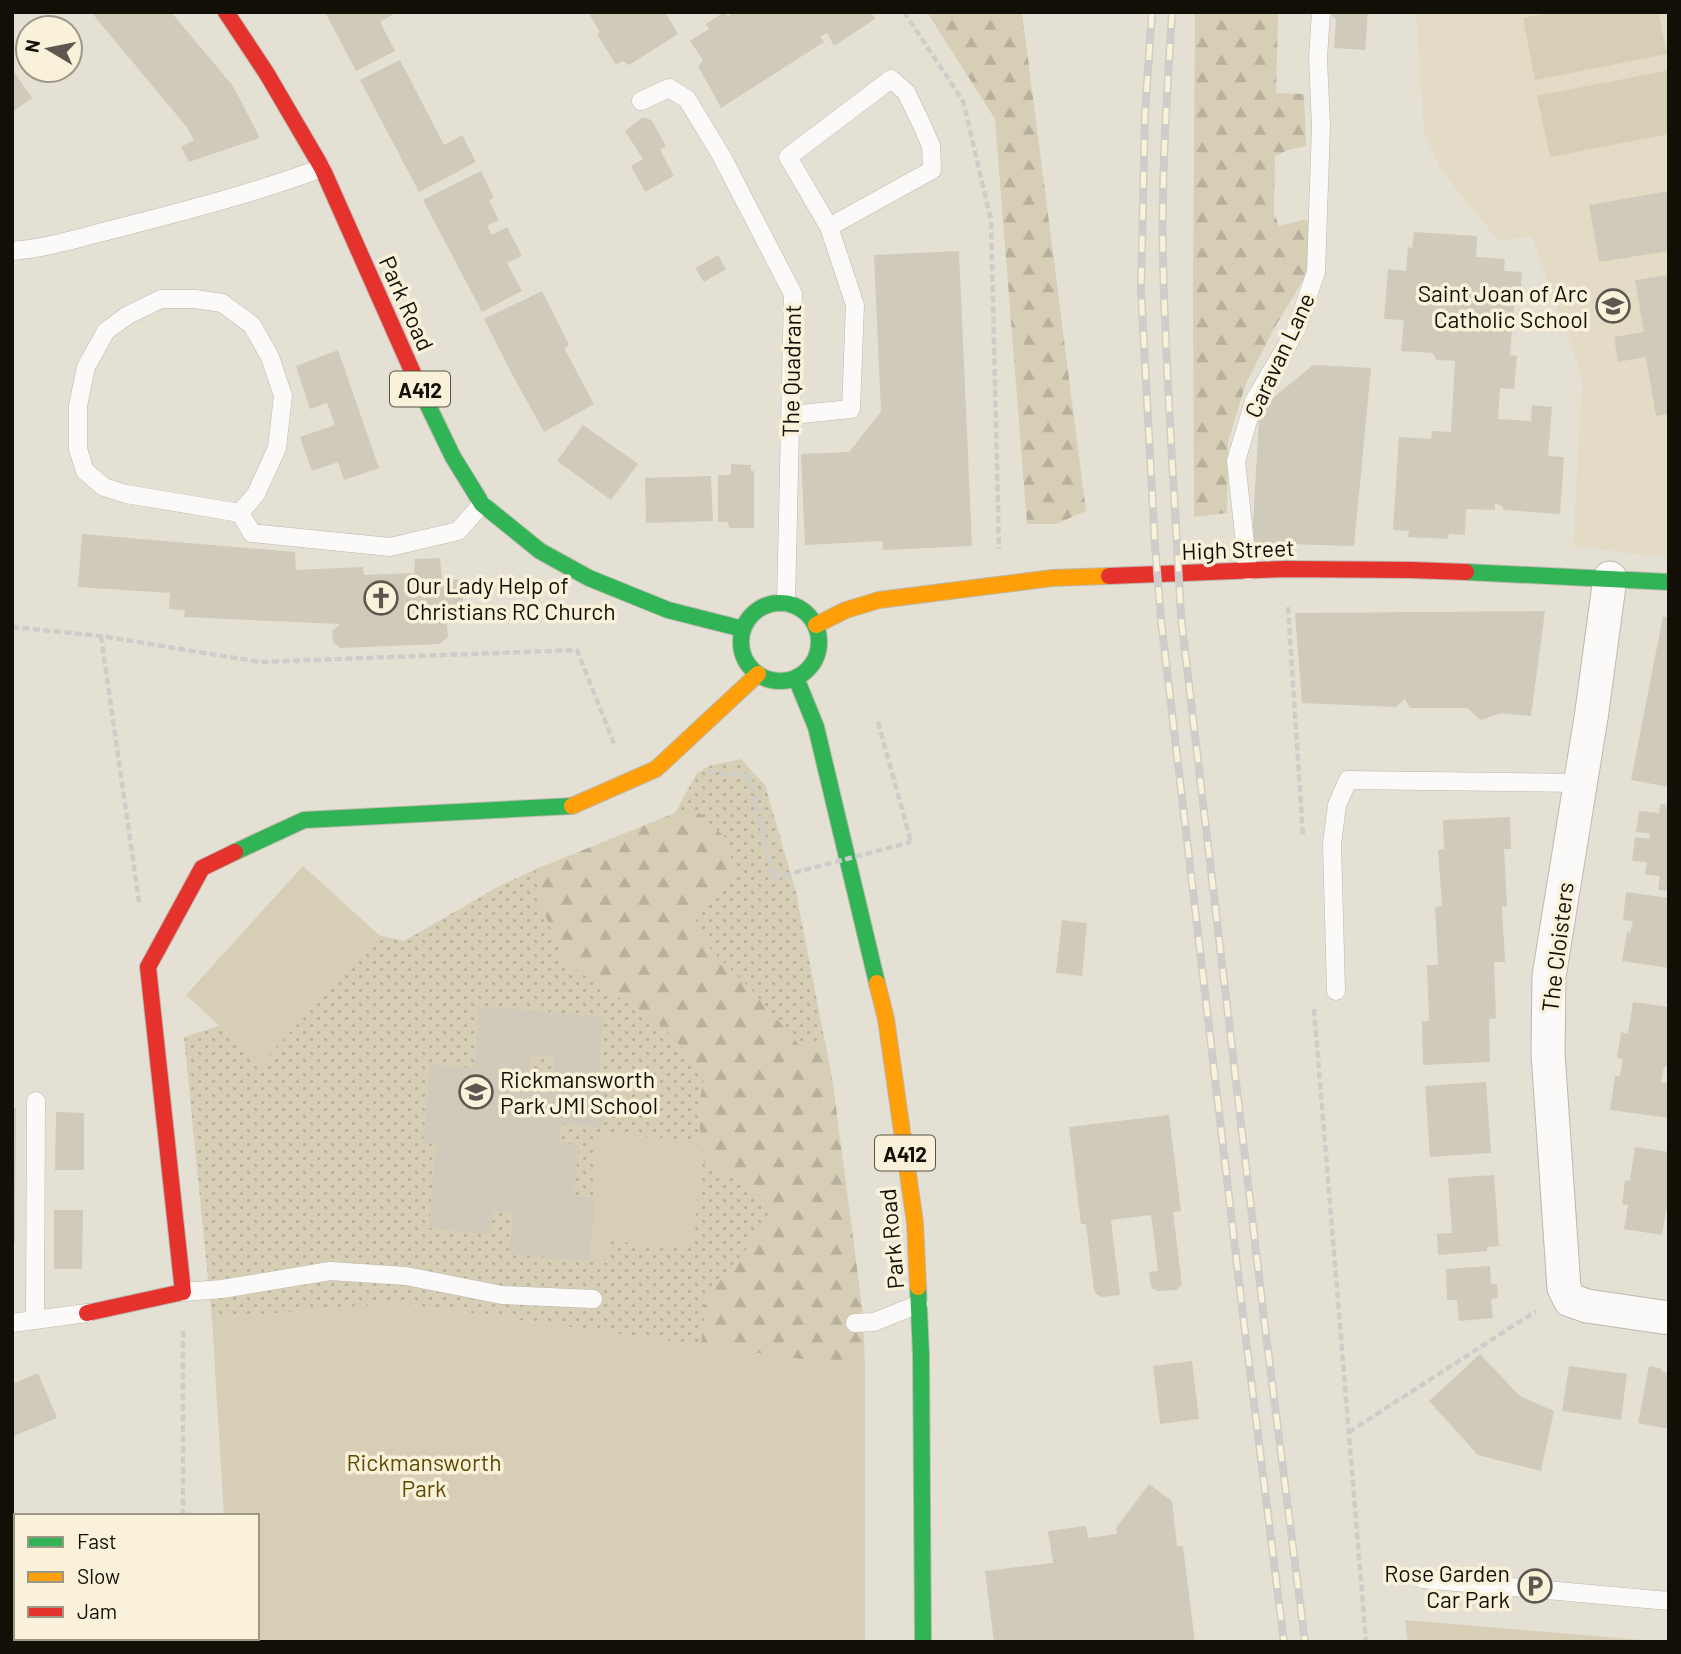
<svg xmlns="http://www.w3.org/2000/svg" width="1681" height="1654" font-family="Barlow,sans-serif">
	<style>
		.built { fill: #e3dbc5 }
		.grass { fill: url(#grass-dots) }
		.forest { fill: url(#forest-firs) }
		.park { fill: #d7ceb6 }
		.building { fill: #d0caba; fill-rule: evenodd }
		.lines { fill: none; stroke-linecap: round; stroke-linejoin: round }
		.lane-casing { stroke: #bcb8ae; stroke-width: 19 }
		.street-casing { stroke: #bcb8ae; stroke-width: 35 }
		.fast-casing { stroke: #bcb8ae; stroke-width: 18 }
		.slow-casing { stroke: #bcb8ae; stroke-width: 18 }
		.jam-casing { stroke: #bcb8ae; stroke-width: 18 }
		.path { stroke: #cecdca; stroke-width: 4.5; stroke-dasharray: 7 3.5; stroke-linecap: butt }
		.lane { stroke: #fbfaf9; stroke-width: 18 }
		.street { stroke: #fbfaf9; stroke-width: 33 }
		.fast { stroke: #30b455; stroke-width: 16 }
		.slow { stroke: #ff9f0a; stroke-width: 16 }
		.jam { stroke: #e5322d; stroke-width: 16 }
		.rail-casing { stroke: #cfcdca; stroke-width: 8 }
		.rail { stroke: #f9f1da; stroke-width: 5; stroke-dasharray: 16; stroke-linecap: butt }
		.path-bridge { stroke: #cecdca; stroke-width: 4.5; stroke-dasharray: 7 3.5; stroke-linecap: butt }
		.labels { text-anchor: middle; dominant-baseline: central; stroke-width: 7; stroke-linejoin: round; paint-order: stroke }
		.shield { fill: #f9f1da; stroke: #575346; stroke-width: 2 }
		.shield-label { font-size: 21px; font-weight: bold; fill: #120f07 }
		.poi-label { font-size: 23px; fill: #120f07; stroke: #f9f1da; text-anchor: end }
		.street-label { font-size: 23px; fill: #120f07; stroke: #f9f1da }
		.park-label { font-size: 23px; fill: #5e4a00; stroke: #f9f1da }
	</style>
	<defs>
		<pattern id="grass-dots" width="8" height="8" patternUnits="userSpaceOnUse" patternTransform="scale(1.75)"><rect width="8" height="8" fill="#d7ceb6"/><path d="M2 2h.1M6 6h.1" fill="none" stroke="#b8b09b" stroke-width="1.8" stroke-linecap="round"/></pattern>
		<pattern id="forest-firs" width="22" height="20" patternUnits="userSpaceOnUse" patternTransform="scale(1.75)"><rect width="22" height="20" fill="#d7ceb6"/><path d="M5 1l3.5 6h-7zM16 11l3.5 6h-7z" fill="#b8b09b"/></pattern>
	</defs>
	<rect width="100%" height="100%" fill="#e5e0d4"/>
	<g class="built">
		<path d="M1416,12H1669V558L1573,546L1582,384L1581,373L1532,237L1498,240L1440,169L1424,132Z"/>
		<path d="M12,1628H16V1638H149V1642H12Z"/>
	</g>
	<path class="grass" d="M741,759L765,785L796,892L833,1084L865,1368L397,1303L212,1319L184,1037L219,1026L261,1063L379,935L404,941L496,888L536,869L671,820L697,773L709,766Z"/>
	<g class="forest">
		<path d="M927,12H1022L1086,511L1056,524H1027L995,119Z"/>
		<path d="M1195,12H1278L1276,93L1304,94L1306,146L1288,150L1275,156L1274,213L1279,226L1303,220L1311,221L1312,265L1276,325L1246,383L1228,442L1227,513L1194,517L1193,290Z"/>
		<path d="M697,811L729,841L733,873L703,907L695,924L712,951L752,990L801,1047L825,1040L833,1084L863,1314L865,1368L701,1345L706,1298L760,1232L771,1207L746,1182L717,1174L704,1162L698,1111L705,1072L657,1021L579,972L563,957L540,903L536,869L675,813Z"/>
	</g>
	<g class="park">
		<path d="M1555,12H1658L1667,54L1535,80L1523,18Z"/>
		<path d="M1669,70V134L1550,157L1537,96Z"/>
		<path d="M303,866L379,935L261,1064L186,995Z"/>
		<path d="M597,1133L701,1141L694,1248L610,1241L608,1263L589,1261L595,1198Z"/>
		<path d="M397,1303L865,1368V1642H232V1638H257V1516H224L212,1319Z"/>
		<path d="M1405,1620L1664,1642H1408Z"/>
	</g>
	<g class="building">
		<path d="M91,12H171L233,86L260,138L189,162L181,147L194,140L186,126Z"/>
		<path d="M325,12H397L380,22L395,51L356,71Z"/>
		<path d="M588,12H665L678,34L629,65L622,61L616,65L597,34L600,32Z"/>
		<path d="M724,12L728,16L734,12H871L875,19L834,46L827,33L820,37L824,42L721,108L698,66L703,60L690,41L709,29L706,24Z"/>
		<path d="M1329,12H1368L1365,50L1334,48L1336,19Z"/>
		<path d="M400,60L444,145L462,135L476,162L419,192L360,80Z"/>
		<path d="M12,69L32,98L12,112Z"/>
		<path d="M642,118H647L652,121L666,146L660,150L674,176L645,192L631,166L643,159L625,131Z"/>
		<path d="M481,171L494,198L489,200L499,220L487,226L492,235L507,227L522,256L507,263L522,291L482,312L423,200Z"/>
		<path d="M1669,191V251L1599,262L1589,205Z"/>
		<path d="M1414,232L1477,236L1476,257L1505,259L1504,271L1522,272L1520,304L1514,306L1510,355L1517,356L1514,389L1500,388L1498,419L1531,421L1532,405L1552,407L1548,456L1564,457L1560,514L1504,510L1501,505L1495,504V510L1466,509L1465,535L1449,534L1448,539L1408,537L1409,531L1393,530L1399,437L1431,439L1432,431L1451,432L1455,361L1436,360L1433,353L1401,351L1404,320L1384,319L1388,269L1406,271L1408,247L1412,248Z"/>
		<path d="M959,251L972,546L883,550L882,541L805,545L801,454L849,452L881,412L874,255Z"/>
		<path d="M718,255L726,269L704,282L695,268Z"/>
		<path d="M1669,275V414L1656,416L1646,357L1618,362L1614,337L1644,332L1635,280Z"/>
		<path d="M542,291L569,345L564,348L594,404L544,432L512,374L484,319Z"/>
		<path d="M338,350L379,468L344,480L338,462L312,471L300,437L335,425L327,403L310,409L296,366Z"/>
		<path d="M1313,365L1371,368L1354,546L1252,543L1259,417L1267,403Z"/>
		<path d="M583,425L638,464L611,500L557,461Z"/>
		<path d="M731,464L751,465V471H754V528H730L727,522H718V475H731Z"/>
		<path d="M711,476L713,521L646,523L645,478Z"/>
		<path d="M82,534L295,552L296,570L363,567L364,575L414,573L415,559L440,558L442,579L462,580L464,616L446,617L448,637L440,644L340,648L333,642L332,631L340,624L184,617L185,610L169,609L170,593L78,587Z"/>
		<path d="M1545,611L1531,716L1501,713L1481,720L1467,708H1410L1405,699L1396,707L1302,703L1295,613Z"/>
		<path d="M1663,616L1669,618V787L1631,780Z"/>
		<path d="M1660,804L1669,805V891L1658,890L1660,876L1645,874L1647,862L1632,861L1635,837L1649,839L1650,833L1636,832L1639,811L1659,813Z"/>
		<path d="M1510,817L1511,849H1504L1507,906H1502L1505,962H1494L1496,1018L1489,1019L1490,1062L1423,1065L1422,1021H1429L1427,965H1438L1435,907L1442,906L1438,850L1444,849L1443,820Z"/>
		<path d="M1626,892L1669,898V968L1622,961L1627,932L1630,933L1633,921L1623,920Z"/>
		<path d="M1062,920L1087,923L1082,976L1056,973Z"/>
		<path d="M1633,1002L1669,1007V1068L1664,1067L1661,1082L1669,1083V1118L1610,1110L1615,1076H1620L1623,1059L1617,1058L1621,1032L1628,1034Z"/>
		<path d="M479,1006L603,1017L598,1085L605,1086L602,1128L561,1124L560,1143L579,1145L574,1196L595,1198L589,1261L509,1254L513,1213L493,1211L491,1234L429,1228L436,1144L423,1143L430,1064L474,1068ZM531,1055L554,1057L552,1089L528,1087Z"/>
		<path d="M1486,1082L1491,1153L1430,1157L1425,1086Z"/>
		<path d="M12,1108H16L15,1244H12Z"/>
		<path d="M56,1112L84,1113V1170H55Z"/>
		<path d="M1169,1115L1181,1211L1173,1212L1182,1285L1176,1290L1158,1291L1153,1289L1151,1286L1149,1272L1158,1271L1151,1215L1111,1220L1120,1295L1102,1297L1096,1294L1094,1290L1086,1224H1081L1069,1127Z"/>
		<path d="M1635,1147L1669,1152V1210H1666L1662,1235L1624,1229L1628,1205L1622,1204L1625,1180L1630,1181Z"/>
		<path d="M1494,1175L1499,1246L1487,1247V1251L1438,1255L1437,1234L1452,1233L1448,1178Z"/>
		<path d="M54,1210H83L82,1269H54Z"/>
		<path d="M1490,1266L1491,1284H1497L1498,1298L1491,1299L1493,1318L1459,1321L1457,1300H1447L1446,1269Z"/>
		<path d="M1480,1354L1520,1396L1554,1411L1541,1471L1478,1455L1429,1401Z"/>
		<path d="M1192,1361L1199,1419L1160,1424L1153,1366Z"/>
		<path d="M1569,1366L1627,1374L1621,1420L1562,1411Z"/>
		<path d="M1649,1366L1660,1368L1663,1372L1669,1373V1429L1638,1423Z"/>
		<path d="M38,1373L57,1418L12,1437V1384Z"/>
		<path d="M1149,1484L1172,1501L1177,1546H1183L1195,1642H994L985,1571L1053,1563L1048,1531L1086,1526L1088,1538L1117,1534L1116,1528Z"/>
	</g>
	<g class="lines">
		<defs>
			<g id="lane">
				<path d="M641,101L669,88L687,99L721,155L793,294L786,603"/>
				<path d="M12,251C49,248 86,236 122,227C189,210 257,192 322,168"/>
				<path d="M791,415L851,409L855,305L829,227L788,157L891,79L906,92L921,123L931,146L932,170L829,227"/>
				<path d="M240,513L256,494L277,448L283,396L270,357L252,325L222,303L195,299H161L128,315L106,331L86,367L78,406V449L85,471L104,487L126,494L240,513L252,533L390,547L458,531L482,504"/>
				<path d="M1248,571L1236,461L1254,401L1296,330L1316,272L1321,126L1318,58L1321,12"/>
				<path d="M1336,991L1332,844L1337,805L1348,780L1579,783"/>
				<path d="M183,1292L222,1289L330,1271L406,1276L502,1295L593,1299"/>
				<path d="M35,1320L36,1101"/>
				<path d="M12,1323L87,1313"/>
				<path d="M855,1323L874,1322L919,1304"/>
				<path d="M1422,1579L1669,1601"/>
			</g>
			<path id="street" d="M1610,578L1591,718L1549,976L1548,1053L1564,1288L1570,1300L1587,1306L1669,1318"/>
			<g id="fast">
				<path d="M421,391L453,457L482,504L540,551L589,578L668,610L743,629"/>
				<path d="M1466,572L1669,582"/>
				<circle cx="780" cy="642" r="39"/>
				<path d="M796,678L816,727L877,983"/>
				<path d="M235,852L304,820L572,806"/>
				<path d="M918,1287L921,1355L923,1642"/>
			</g>
			<g id="slow">
				<path d="M816,625L846,610L879,600L1053,578L1109,576"/>
				<path d="M572,806L656,769L758,674"/>
				<path d="M877,983L886,1019L915,1223L918,1287"/>
			</g>
			<g id="jam">
				<path d="M226,12L267,74L322,168L421,391"/>
				<path d="M1109,576L1284,569L1411,570L1466,572"/>
				<path d="M87,1313L183,1292L148,967L202,868L235,852"/>
			</g>
		</defs>
		<use href="#lane" class="lane-casing"/>
		<use href="#street" class="street-casing"/>
		<use href="#fast" class="fast-casing"/>
		<use href="#slow" class="slow-casing"/>
		<use href="#jam" class="jam-casing"/>
		<g class="path">
			<path d="M904,12L963,101L991,220L999,549"/>
			<path d="M1288,607L1303,836"/>
			<path d="M12,627L101,636L260,662L577,650L615,746"/>
			<path d="M101,636L139,902"/>
			<path d="M878,722L911,842"/>
			<path d="M709,772L753,776"/>
			<path d="M749,775L774,878"/>
			<path d="M1314,1009L1366,1642"/>
			<path d="M1349,1432L1536,1311"/>
			<path d="M183,1516V1331"/>
			<path d="M183,1642V1638"/>
		</g>
		<use href="#lane" class="lane"/>
		<use href="#street" class="street"/>
		<use href="#fast" class="fast"/>
		<use href="#slow" class="slow"/>
		<use href="#jam" class="jam"/>
		<defs>
			<g id="rail">
				<path d="M1152,12L1145,113L1141,290L1155,546L1161,620L1242,1307L1284,1642"/>
				<path d="M1172,12C1167,95 1161,179 1163,262C1166,380 1175,499 1181,617L1265,1327L1305,1642"/>
			</g>
		</defs>
		<use href="#rail" class="rail-casing"/>
		<use href="#rail" class="rail"/>
		<path class="path-bridge" d="M774,878L911,842"/>
	</g>
	<defs>
		<symbol id="school-ring" viewBox="-11 -11 22 22"><circle r="9.5" fill="#f9f1da" stroke="#5c584f" stroke-width="1.5"/><path d="M0-5L7-2L0 1L-7-2ZM-4 1L0 2.5L4 1V4Q0 6-4 4Z" fill="#5c584f"/></symbol>
		<symbol id="church-ring" viewBox="-11 -11 22 22"><circle r="9.5" fill="#f9f1da" stroke="#5c584f" stroke-width="1.5"/><path d="M-1.2-6h2.4v3.5h3.3v2.4h-3.3V6h-2.4V-.1h-3.3v-2.4h3.3Z" fill="#5c584f"/></symbol>
		<symbol id="parking-ring" viewBox="-11 -11 22 22"><circle r="9.5" fill="#f9f1da" stroke="#5c584f" stroke-width="1.5"/><path d="M-3.5-5.5H1a3.5 3.5 0 0 1 0 7H-1V5.5H-3.5ZM-1-3.4V-.6H.8a1.4 1.4 0 0 0 0-2.8Z" fill="#5c584f"/></symbol>
	</defs>
	<g fill-rule="evenodd">
		<use href="#school-ring" x="1594" y="287" width="38" height="38"/>
		<use href="#church-ring" x="362" y="579" width="38" height="38"/>
		<use href="#school-ring" x="457" y="1073" width="38" height="38"/>
		<use href="#parking-ring" x="1516" y="1567" width="38" height="38"/>
	</g>
	<g class="labels">
		<g class="shield">
			<rect x="390" y="371.5" width="60" height="35" rx="5"/>
			<rect x="875" y="1135.5" width="60" height="35" rx="5"/>
		</g>
		<g class="shield-label">
			<text x="420" y="389">A412</text>
			<text x="905" y="1153">A412</text>
		</g>
		<g class="poi-label">
			<text x="1588" y="293">Saint Joan of Arc<tspan x="1588" dy="26">Catholic School</tspan></text>
			<text x="406" y="585" text-anchor="start">Our Lady Help of<tspan x="406" dy="26">Christians RC Church</tspan></text>
			<text x="500" y="1079" text-anchor="start">Rickmansworth<tspan x="500" dy="26">Park JMI School</tspan></text>
			<text x="1510" y="1573">Rose Garden<tspan x="1510" dy="26">Car Park</tspan></text>
		</g>
		<g class="street-label">
			<text transform="translate(407 303) rotate(66)">Park Road</text>
			<text transform="translate(1279 355) rotate(-65)">Caravan Lane</text>
			<text transform="translate(791 371) rotate(-89)">The Quadrant</text>
			<text transform="translate(1238 549) rotate(-2)">High Street</text>
			<text transform="translate(1557 947) rotate(-83)">The Cloisters</text>
			<text transform="translate(891 1239) rotate(-95)">Park Road</text>
		</g>
		<g class="park-label">
			<text x="424" y="1462">Rickmansworth<tspan x="424" dy="26">Park</tspan></text>
		</g>
	</g>
	<rect width="1681" height="1654" fill="none" stroke="#120f07" stroke-width="28"/>
	<rect x="14" y="1514" width="245" height="126" fill="#f9f1da" stroke="#9d9786" stroke-width="2"/>
	<rect x="28" y="1537" width="35" height="10" fill="#30b455" stroke="#9d9786" stroke-width="2"/>
	<text x="77" y="1549" font-size="21" fill="#120f07">Fast</text>
	<rect x="28" y="1572" width="35" height="10" fill="#ff9f0a" stroke="#9d9786" stroke-width="2"/>
	<text x="77" y="1584" font-size="21" fill="#120f07">Slow</text>
	<rect x="28" y="1607" width="35" height="10" fill="#e5322d" stroke="#9d9786" stroke-width="2"/>
	<text x="77" y="1619" font-size="21" fill="#120f07">Jam</text>
	<g transform="translate(49 49) rotate(280)"><circle r="33" fill="#f9f1da" stroke="#9d9786" stroke-width="2"/>
	<path d="M0-5L12 26L0 18L-12 26Z" fill="#5c584f"/>
	<text y="-10" font-size="19" font-weight="bold" text-anchor="middle" fill="#120f07">N</text>
	</g>
</svg>
